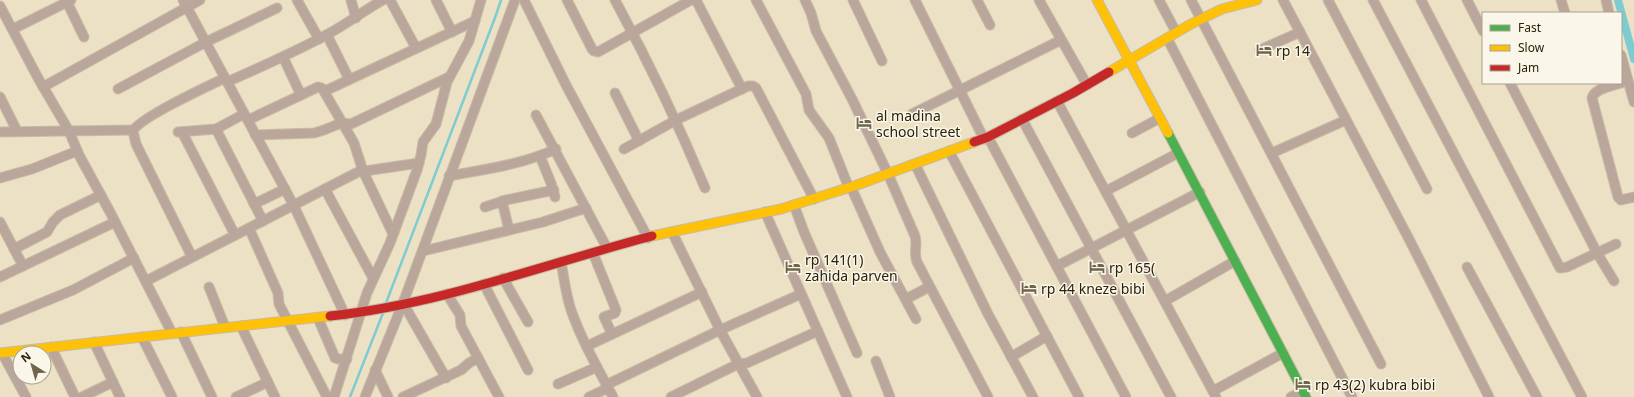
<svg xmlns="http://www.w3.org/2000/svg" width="1634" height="397" font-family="'Noto Sans',sans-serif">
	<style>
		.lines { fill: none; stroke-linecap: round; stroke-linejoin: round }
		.stream { stroke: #7cccd0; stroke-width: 2.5 }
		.canal { stroke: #7cccd0; stroke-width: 8 }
		.street-casing { stroke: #c6bda6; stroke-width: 11 }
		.fast-casing { stroke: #c6bda6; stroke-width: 11 }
		.slow-casing { stroke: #c6bda6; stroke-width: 11 }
		.jam-casing { stroke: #c6bda6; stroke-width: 11 }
		.street { stroke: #baa69b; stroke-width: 9 }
		.fast { stroke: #4caf50; stroke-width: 9 }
		.slow { stroke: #ffc107; stroke-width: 9 }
		.jam { stroke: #c62828; stroke-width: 9 }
		.labels { text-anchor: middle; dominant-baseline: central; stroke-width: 3; stroke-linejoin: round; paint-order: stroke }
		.poi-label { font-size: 14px; fill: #2b2208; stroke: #faf6ea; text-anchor: start }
	</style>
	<rect width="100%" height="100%" fill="#ece1c5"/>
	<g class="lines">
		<g class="stream">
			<path d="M386,303L496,15L501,0"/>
			<path d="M350,397L383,313"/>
		</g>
		<path class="canal" d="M1618,0L1634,59"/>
		<defs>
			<g id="street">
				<path d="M183,0L294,206L345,315"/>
				<path d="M297,0L319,39"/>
				<path d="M351,0L356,18"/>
				<path d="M390,0L416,48"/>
				<path d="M436,0L452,32"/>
				<path d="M524,0L566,85L648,238"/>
				<path d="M567,0L592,49L594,51L598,52L691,0"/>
				<path d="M615,0C648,61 678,123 705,188"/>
				<path d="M696,0L742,89"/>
				<path d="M756,0L806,94L809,110L829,138L849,188"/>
				<path d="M805,0L811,13L816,31L852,99L888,174L915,236C918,245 913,253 917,262L988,397"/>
				<path d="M853,0L882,61"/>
				<path d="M915,0L984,139"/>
				<path d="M977,0L990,25"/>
				<path d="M1039,0L1087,85"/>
				<path d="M1159,0L1176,32"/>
				<path d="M1191,0L1381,364"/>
				<path d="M1283,0L1409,239L1489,397"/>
				<path d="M1328,0L1427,189"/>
				<path d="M1373,0L1582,397"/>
				<path d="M1421,0L1560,268L1567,267L1616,244"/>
				<path d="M1467,0L1483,31"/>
				<path d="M1561,0L1565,13"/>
				<path d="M1606,0L1609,13"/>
				<path d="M67,2L84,37"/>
				<path d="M0,6L38,78L69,131L79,155L110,212L172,333"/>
				<path d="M13,29L71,0"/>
				<path d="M327,35L349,79"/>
				<path d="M1167,38L1352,397"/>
				<path d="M1260,50L1300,32"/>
				<path d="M1621,55L1634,102"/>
				<path d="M283,57L301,95"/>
				<path d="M227,82C261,67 295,52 328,34C347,24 363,11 383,0"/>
				<path d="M1510,83L1597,253L1614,281"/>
				<path d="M1621,83C1612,86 1595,88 1592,98L1618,197L1621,200L1634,197"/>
				<path d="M43,87L200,0"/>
				<path d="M118,89L206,42L277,8"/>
				<path d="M325,91L475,21"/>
				<path d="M615,93L639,141"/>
				<path d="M0,97L17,131"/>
				<path d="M1057,101L1216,397"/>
				<path d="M912,114L1061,40"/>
				<path d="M536,115L607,248"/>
				<path d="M1022,119L1171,397"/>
				<path d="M248,120L318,87L322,88L354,143L363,171L393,234"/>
				<path d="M216,129L263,221"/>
				<path d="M0,132L133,130"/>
				<path d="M178,132L216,129L244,114"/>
				<path d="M182,132L235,235"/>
				<path d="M1132,133L1160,118"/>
				<path d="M255,135L314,133L324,130L341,123L351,124L449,77"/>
				<path d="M988,137L1126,397"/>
				<path d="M624,149L676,120L748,86H753L756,88L814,199"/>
				<path d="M949,151L1079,397"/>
				<path d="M1272,153L1346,120"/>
				<path d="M540,156L551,183L555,197"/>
				<path d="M915,164L988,314L1033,397"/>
				<path d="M449,176C485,169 521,165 556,149"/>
				<path d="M0,178L32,169L77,151"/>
				<path d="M851,187L880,252L916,319"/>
				<path d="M325,189L373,278"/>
				<path d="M1106,191L1178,153"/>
				<path d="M502,201L509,230"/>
				<path d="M254,204L285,189"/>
				<path d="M794,205L804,232L857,353"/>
				<path d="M485,207L506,200L554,190"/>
				<path d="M765,212L847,397"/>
				<path d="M0,222L23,266"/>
				<path d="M249,228L278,293L279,304L327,397"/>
				<path d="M672,232L720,330L757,397"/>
				<path d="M14,249L47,232L53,222L60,215L101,195"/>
				<path d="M423,251L543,222L586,208"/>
				<path d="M593,253L616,310L615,313L604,317L612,334"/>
				<path d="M192,257L136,144L133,131C139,118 208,86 225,78"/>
				<path d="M561,262C564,278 566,295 571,310C582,341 598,369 613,397"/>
				<path d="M1057,266L1200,192"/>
				<path d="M1467,267L1537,397"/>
				<path d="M0,277L115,222"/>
				<path d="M503,278L528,322"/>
				<path d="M146,281L358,172L419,163"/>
				<path d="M484,284L528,370"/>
				<path d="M209,287L225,327"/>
				<path d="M447,294L460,315L461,326L499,397"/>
				<path d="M906,299L929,287"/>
				<path d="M1165,301L1235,261"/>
				<path d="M403,303L446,378"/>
				<path d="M318,318L335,358L338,359H347"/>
				<path d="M0,320L73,290L134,258"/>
				<path d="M241,326L275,397"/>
				<path d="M181,332L212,397"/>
				<path d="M142,337L172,397"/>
				<path d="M94,342L120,397"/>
				<path d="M587,346L702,292"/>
				<path d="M51,347L75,397"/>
				<path d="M2,353L26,397"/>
				<path d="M1011,357L1047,336"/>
				<path d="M876,361L890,397"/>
				<path d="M375,370L388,397"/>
				<path d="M558,384L597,367"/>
				<path d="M606,385L720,330L801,294"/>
				<path d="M1213,391L1283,353"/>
				<path d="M82,397L113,382"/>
				<path d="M236,397L268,382"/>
				<path d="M334,397L367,293L390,243L417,170L421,155L423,142L436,124L447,82L469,41L481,0"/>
				<path d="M365,397L403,303L515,0"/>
				<path d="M403,397L461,370L469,363L478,358"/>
				<path d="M589,397L608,388"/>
				<path d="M671,397L738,364L747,363L818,331"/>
				<path d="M1291,397L1303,391"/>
			</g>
			<path id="fast" d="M1168,133L1306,397"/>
			<g id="slow">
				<path d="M1097,0L1168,133"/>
				<path d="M1109,72L1191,24L1222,9L1257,0"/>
				<path d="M652,236L781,209L857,185L974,142"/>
				<path d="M0,353L330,316"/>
			</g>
			<g id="jam">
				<path d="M974,142L988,137L1073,93L1109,72"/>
				<path d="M330,316C441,304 545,264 652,236"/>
			</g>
		</defs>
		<use href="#street" class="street-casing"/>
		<use href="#fast" class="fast-casing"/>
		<use href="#slow" class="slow-casing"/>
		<use href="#jam" class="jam-casing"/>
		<use href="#street" class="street"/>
		<use href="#fast" class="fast"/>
		<use href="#slow" class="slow"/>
		<use href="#jam" class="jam"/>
	</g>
	<defs>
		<symbol id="hotel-bare" viewBox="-9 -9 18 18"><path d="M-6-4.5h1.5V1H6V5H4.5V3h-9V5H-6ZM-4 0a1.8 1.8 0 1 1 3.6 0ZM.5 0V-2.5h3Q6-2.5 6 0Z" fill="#6f654a" stroke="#faf6ea" stroke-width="2.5" paint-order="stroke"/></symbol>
	</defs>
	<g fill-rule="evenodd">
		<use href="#hotel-bare" x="1253" y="39" width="22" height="22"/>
		<use href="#hotel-bare" x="853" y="112" width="22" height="22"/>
		<use href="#hotel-bare" x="782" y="256" width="22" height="22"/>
		<use href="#hotel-bare" x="1086" y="256" width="22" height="22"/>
		<use href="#hotel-bare" x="1018" y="277" width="22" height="22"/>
		<use href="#hotel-bare" x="1292" y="373" width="22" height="22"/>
	</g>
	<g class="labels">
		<g class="poi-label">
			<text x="1276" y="50">rp 14</text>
			<text x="876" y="115">al madina<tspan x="876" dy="16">school street</tspan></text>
			<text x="805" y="259">rp 141(1)<tspan x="805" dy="16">zahida parven</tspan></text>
			<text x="1109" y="267">rp 165(</text>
			<text x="1041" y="288">rp 44 kneze bibi</text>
			<text x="1315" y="384">rp 43(2) kubra bibi</text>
		</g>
	</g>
	<rect x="1482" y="12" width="140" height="72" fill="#faf6ea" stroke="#a7a190"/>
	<rect x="1490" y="25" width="20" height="6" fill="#4caf50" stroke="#a7a190"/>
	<text x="1518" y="32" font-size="12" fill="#2b2208">Fast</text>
	<rect x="1490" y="45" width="20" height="6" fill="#ffc107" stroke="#a7a190"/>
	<text x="1518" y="52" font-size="12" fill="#2b2208">Slow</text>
	<rect x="1490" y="65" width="20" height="6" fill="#c62828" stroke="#a7a190"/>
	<text x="1518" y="72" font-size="12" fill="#2b2208">Jam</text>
	<g transform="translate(32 365) rotate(323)"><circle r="19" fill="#faf6ea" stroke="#a7a190"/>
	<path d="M0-3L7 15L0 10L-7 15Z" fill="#6f654a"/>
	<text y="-6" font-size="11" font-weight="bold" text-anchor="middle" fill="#2b2208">N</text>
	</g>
</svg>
